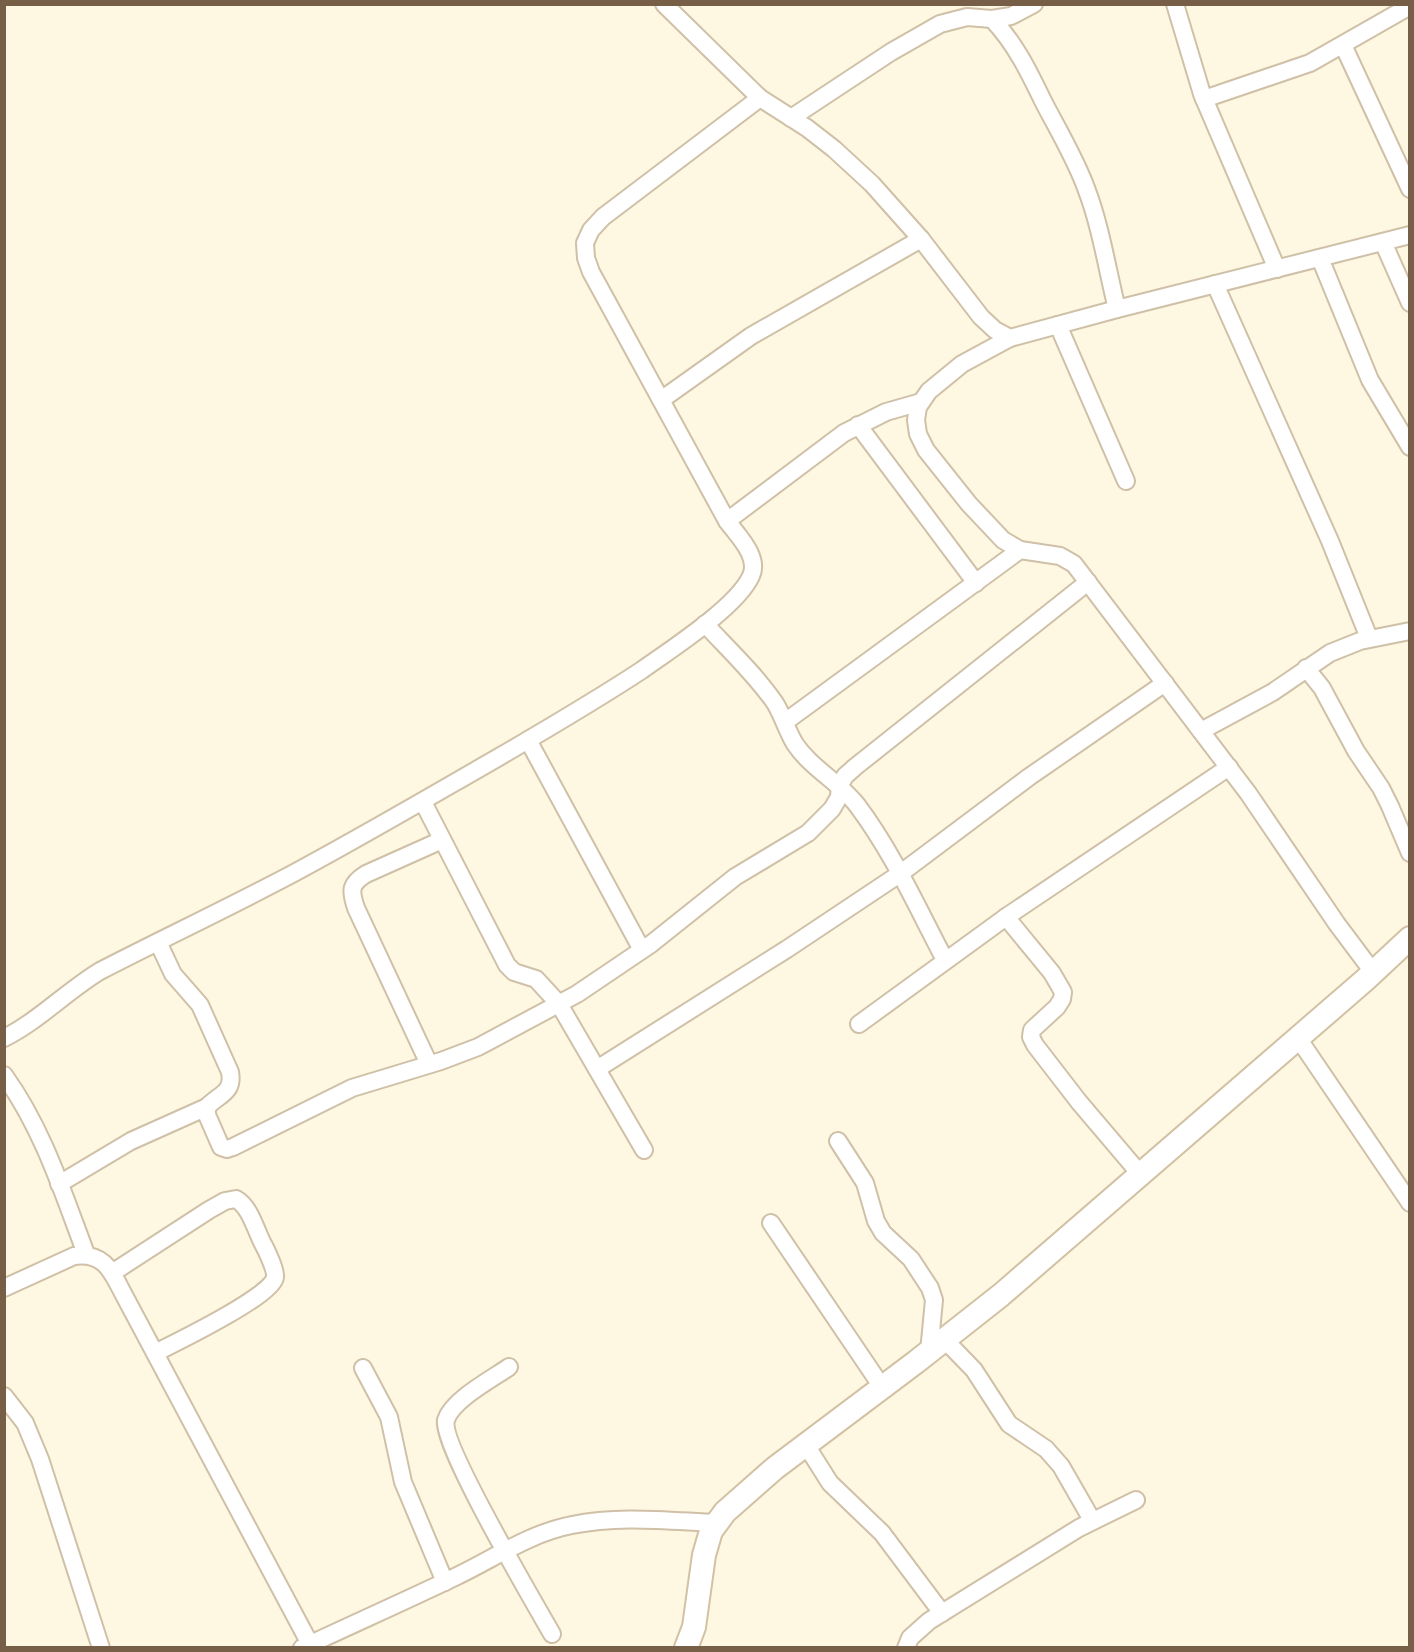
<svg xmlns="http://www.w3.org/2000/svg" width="1414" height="1652" font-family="Inter,sans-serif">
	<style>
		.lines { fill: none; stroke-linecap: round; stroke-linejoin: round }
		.minor-casing { stroke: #cfc0a7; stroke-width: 20 }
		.secondary-casing { stroke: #d3c1a4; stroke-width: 26 }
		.minor { stroke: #fff; stroke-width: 16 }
		.secondary { stroke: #fff; stroke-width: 22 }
	</style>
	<rect width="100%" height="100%" fill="#fef7e1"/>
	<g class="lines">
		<defs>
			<g id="minor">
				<path d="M664,4L760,98L807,128L834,149L872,184L921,239L981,317L995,330L1010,338L1117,309L1410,235"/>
				<path d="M1175,4L1202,94L1277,269"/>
				<path d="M992,19C1015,43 1029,72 1043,101C1058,130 1075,158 1086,188C1101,227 1107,269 1117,309"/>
				<path d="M1343,45L1410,189"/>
				<path d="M1204,99L1310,63L1410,6"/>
				<path d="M791,118L891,52L940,24L967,17L992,19L1011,16L1034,4"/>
				<path d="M1383,242L1410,303"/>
				<path d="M1320,258L1370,380L1410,447"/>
				<path d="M1215,284L1330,541L1369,638"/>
				<path d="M1058,325L1126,481"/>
				<path d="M1010,338L962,364L929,391L918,407L916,420L918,434L926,450L969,504L1003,540L1020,550L1060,556L1074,564L1248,793L1337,924L1373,972"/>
				<path d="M661,400L751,336L921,239"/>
				<path d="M858,425L976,583"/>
				<path d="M727,521L844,433L886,412L921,402"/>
				<path d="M705,624C729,650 755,674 775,703C783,716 787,731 795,744C811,768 839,782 857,805C893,853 917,907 945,960"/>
				<path d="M1306,668L1322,688L1356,751L1381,788L1390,806L1410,853"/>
				<path d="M785,722L1020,550"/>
				<path d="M1201,731L1273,692L1330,653L1360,641L1410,631"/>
				<path d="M528,740L642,950"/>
				<path d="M423,802L507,965L514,972L536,979L559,1004L644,1150"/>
				<path d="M1006,917L1052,973L1063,992L1062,999L1057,1007L1032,1030L1031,1037L1035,1045L1079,1102L1141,1175"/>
				<path d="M158,942L173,974L200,1005L230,1072C234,1093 219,1094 207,1107V1115L221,1147L227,1149L233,1147L352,1088L441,1061L478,1047L577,994L651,944L735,877L808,833L832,809L839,797L840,785L845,776L855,767L1088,582"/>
				<path d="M859,1024L1006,917L1229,767"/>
				<path d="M4,1038C37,1022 67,991 100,971C164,938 230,907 294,873C363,836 431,796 499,757C547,729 595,701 642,670C670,650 737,607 751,576C760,557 738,536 727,521L591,272L586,258L585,243L591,230L603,217L760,98"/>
				<path d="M1298,1038L1410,1203"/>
				<path d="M429,1064L356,908C350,890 350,884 366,874L442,840"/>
				<path d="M597,1069L787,949L901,873L1029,777L1165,683"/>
				<path d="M4,1075C43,1129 63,1193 86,1254"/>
				<path d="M838,1141L865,1183L876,1221L883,1233L911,1259L930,1288L934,1300L929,1352"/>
				<path d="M59,1184L131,1141L207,1107"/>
				<path d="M771,1223L882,1387"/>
				<path d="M112,1273L209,1210L225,1201L236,1199C250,1207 255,1228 262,1242C266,1249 276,1270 275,1277C274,1295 175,1343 155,1353"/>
				<path d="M4,1288L74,1256C106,1252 112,1273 125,1297L310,1644"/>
				<path d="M945,1340L974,1370L1009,1424L1046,1449L1061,1466L1092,1520"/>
				<path d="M509,1367C492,1379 452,1400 446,1420C440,1443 535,1604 552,1634"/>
				<path d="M363,1368L389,1417L403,1482L445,1582"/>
				<path d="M4,1396L25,1423L40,1459L101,1648"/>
				<path d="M806,1445L830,1483L882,1533L942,1613"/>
				<path d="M302,1648C353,1624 405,1601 455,1577C493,1559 530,1533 572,1525C619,1515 669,1521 717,1523"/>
				<path d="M906,1648L910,1638L929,1621L1079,1528L1136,1500"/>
			</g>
			<path id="secondary" d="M686,1648L694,1627L704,1555L711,1531L725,1512L775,1468L916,1362L1001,1295L1365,980L1410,938"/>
		</defs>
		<use href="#minor" class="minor-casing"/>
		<use href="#secondary" class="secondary-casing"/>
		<use href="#minor" class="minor"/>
		<use href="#secondary" class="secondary"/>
	</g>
	<rect width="1414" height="1652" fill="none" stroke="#765f46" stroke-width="12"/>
</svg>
